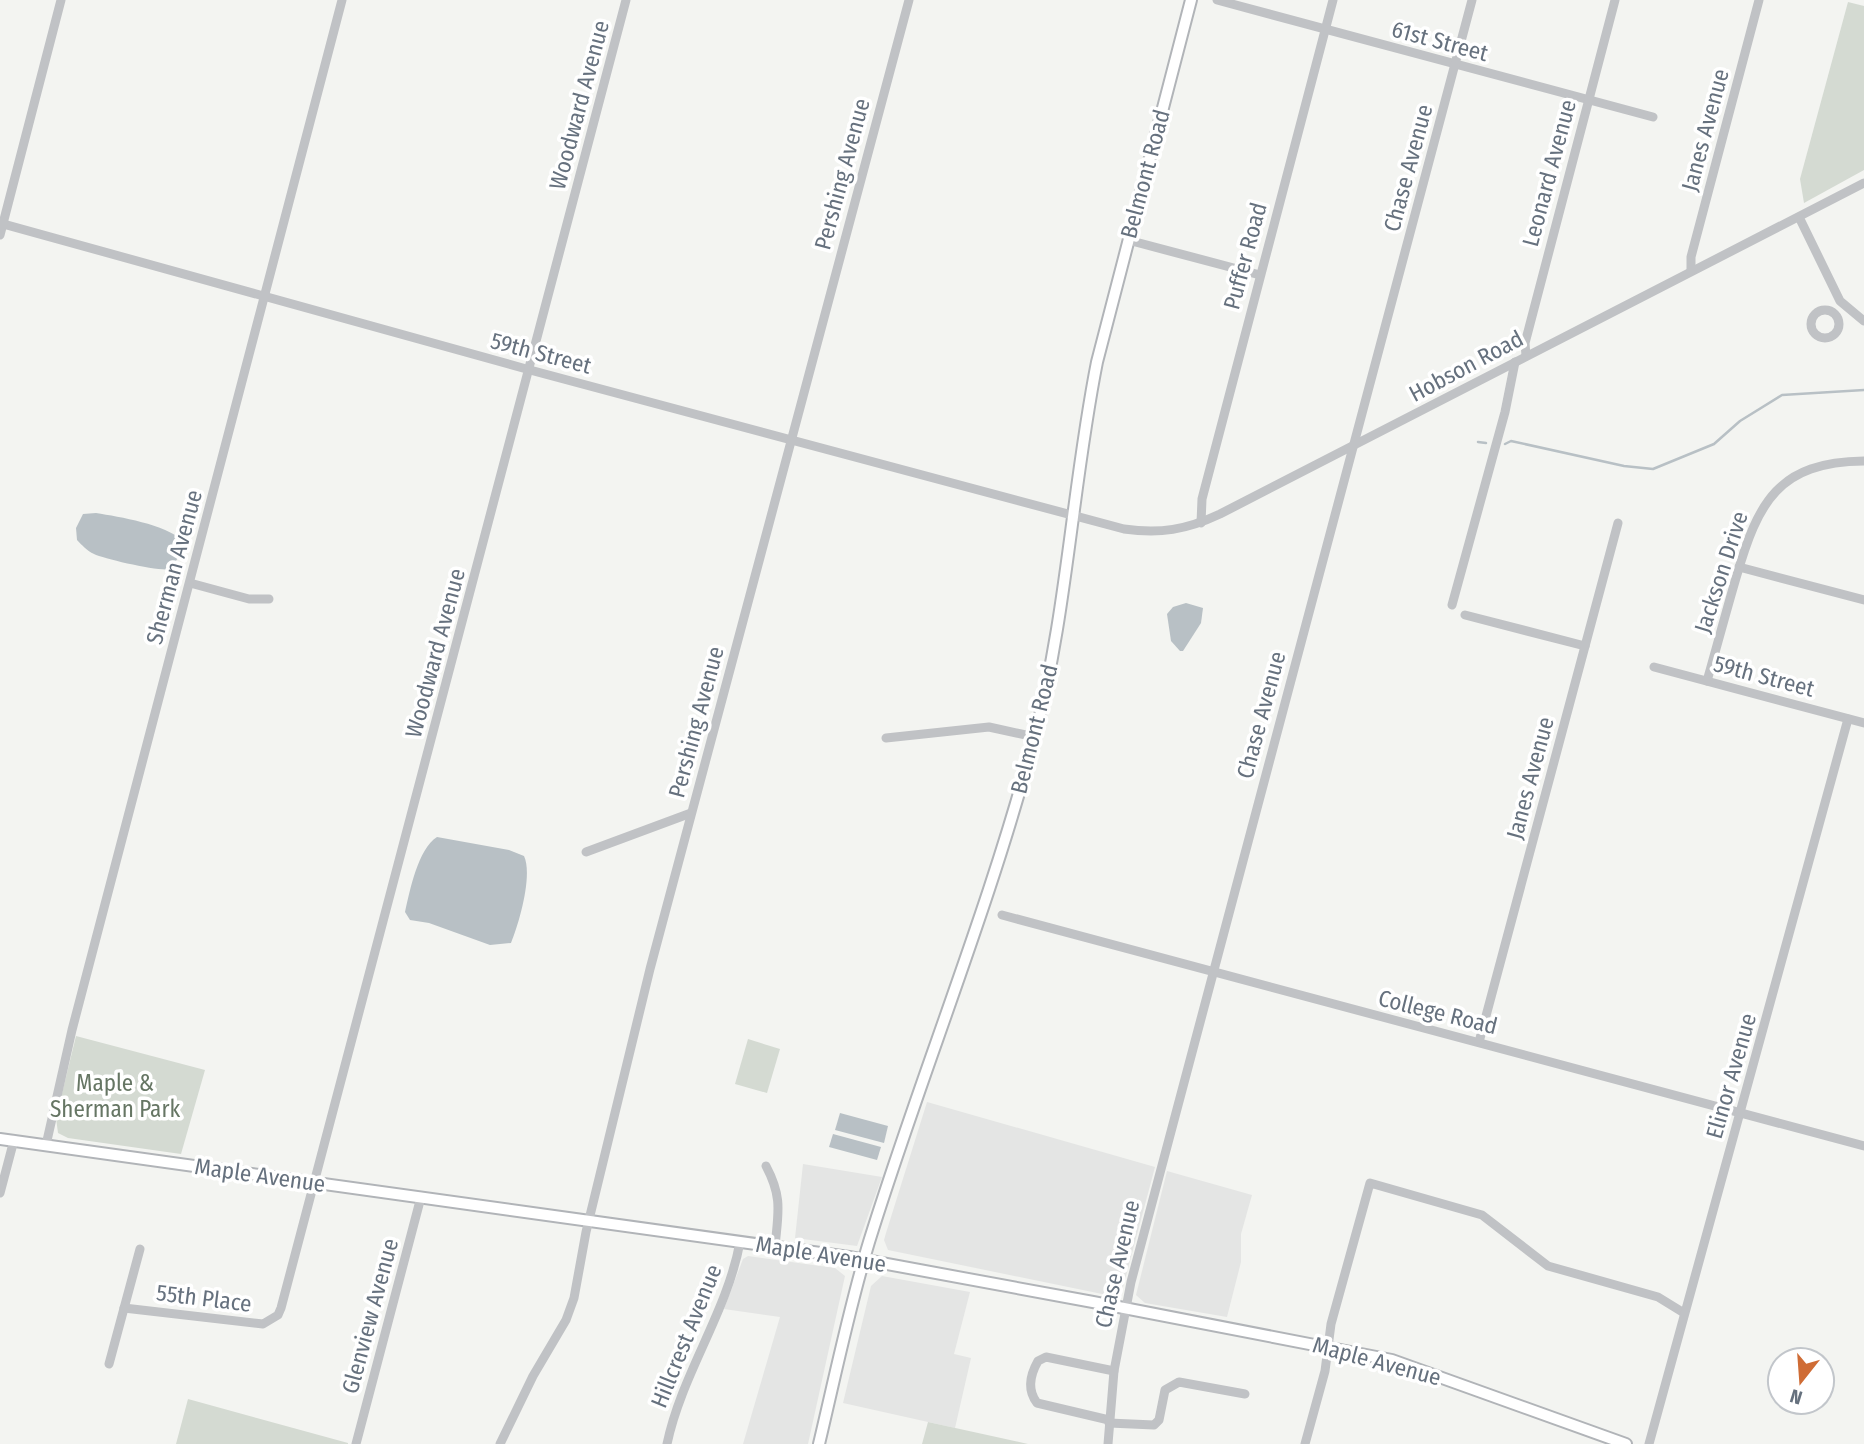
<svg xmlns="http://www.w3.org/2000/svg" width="1864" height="1444" font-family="'Fira Sans Condensed',sans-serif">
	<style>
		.built { fill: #e4e5e4 }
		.green { fill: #d4dad2 }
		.water { fill: #b8c0c5 }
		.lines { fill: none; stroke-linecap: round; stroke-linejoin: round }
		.stream { stroke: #b8c0c5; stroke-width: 2.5 }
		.major-casing { stroke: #b1b4b8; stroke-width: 14 }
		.minor { stroke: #c0c2c5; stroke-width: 9 }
		.major { stroke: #fff; stroke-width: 10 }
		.labels { text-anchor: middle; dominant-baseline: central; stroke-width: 7; stroke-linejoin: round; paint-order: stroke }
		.street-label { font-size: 23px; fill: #66717e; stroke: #fff }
		.park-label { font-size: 23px; fill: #667664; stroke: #fff }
	</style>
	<rect width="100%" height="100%" fill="#f3f4f1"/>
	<g class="built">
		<path d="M927,1102L1155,1167L1122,1291L1107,1295L888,1250L884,1240L886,1233Z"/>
		<path d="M803,1164L882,1177L857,1246L795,1238Z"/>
		<path d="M1167,1171L1252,1195L1241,1234V1262L1227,1317L1145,1303L1136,1295Z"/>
		<path d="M748,1256L835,1268L845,1276L808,1444H743L780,1317L724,1309L743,1259Z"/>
		<path d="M882,1276L970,1292L954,1354L971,1358L955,1428L843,1403L871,1286Z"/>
	</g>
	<g class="green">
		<path d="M1848,2L1864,6V170L1804,203L1800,179Z"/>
		<path d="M76,1036L205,1070L181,1154L68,1138L58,1133L56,1118Z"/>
		<path d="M748,1039L780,1049L767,1093L735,1084Z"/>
		<path d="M188,1399L348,1443V1444H176Z"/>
		<path d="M928,1422L1028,1444H922Z"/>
	</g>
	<g class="water">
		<path d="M96,513C120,517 165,524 183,541L178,558L170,569C161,572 104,559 94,554C87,551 82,545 77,540L76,528L83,514Z"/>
		<path d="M1186,603L1203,608L1201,623L1183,651H1180L1171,641L1167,614L1173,607Z"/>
		<path d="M437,837L509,850L524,856C533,875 519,924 511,943L490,945L429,923L410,920L405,912C410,890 418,849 437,837Z"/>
		<path d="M840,1113L888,1126L884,1143L835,1130Z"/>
		<path d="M833,1134L881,1147L877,1160L829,1147Z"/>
	</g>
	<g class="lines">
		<g class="stream">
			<path d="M1478,442L1486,443"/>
			<path d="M1505,444L1511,441L1624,466L1653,469L1714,444L1740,421L1782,395L1864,390"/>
		</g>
		<defs>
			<g id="major">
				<path d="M0,1139L849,1257L1093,1302L1392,1360L1626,1444"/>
				<path d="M819,1444C835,1377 849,1308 869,1242C921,1074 989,910 1034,739C1067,615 1072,487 1097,362L1191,0"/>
			</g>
		</defs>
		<use href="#major" class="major-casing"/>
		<g class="minor">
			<path d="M1217,0L1653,117"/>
			<path d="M1799,217L1840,301L1864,321"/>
			<path d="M0,223L530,370L1124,529C1160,534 1186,530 1220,514L1864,183"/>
			<path d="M0,235L61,0"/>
			<path d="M1128,240L1260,275"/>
			<path d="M1691,271V257L1759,0"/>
			<circle cx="1825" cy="324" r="14"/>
			<path d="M1526,356L1525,343L1615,0"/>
			<path d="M1201,523L1202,499L1333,0"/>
			<path d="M1739,567L1864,600"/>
			<path d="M190,583L249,599H269"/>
			<path d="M1452,605L1505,412L1515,362"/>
			<path d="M1465,615L1585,646"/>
			<path d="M1654,667L1864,723"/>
			<path d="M1707,681C1717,646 1726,612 1736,578C1758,502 1778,462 1864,461"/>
			<path d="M886,738L989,727L1035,737"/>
			<path d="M586,852L691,813"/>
			<path d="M1002,915L1864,1146"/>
			<path d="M1479,1042L1618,523"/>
			<path d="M46,1145L72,1030L342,0"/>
			<path d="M766,1166C783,1198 778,1213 775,1247"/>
			<path d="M0,1193L14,1140"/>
			<path d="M124,1308L263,1324L278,1315L281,1308L626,0"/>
			<path d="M109,1364L140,1249"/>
			<path d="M1109,1420L1037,1403C1027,1390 1030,1375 1038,1361L1046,1357L1114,1371"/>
			<path d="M1109,1423L1154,1425L1159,1420L1165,1390L1179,1382L1245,1394"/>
			<path d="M356,1444L421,1197"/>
			<path d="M500,1444L533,1376L566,1320L574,1298L586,1232L650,969L909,0"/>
			<path d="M667,1444C682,1373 727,1313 740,1242"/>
			<path d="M1108,1444L1114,1371L1131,1282L1472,0"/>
			<path d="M1305,1444L1325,1371L1331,1324L1370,1183L1482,1215L1548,1266L1658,1297L1684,1313"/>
			<path d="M1649,1444L1848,719"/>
		</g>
		<use href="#major" class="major"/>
	</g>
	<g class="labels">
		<g class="street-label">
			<text transform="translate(1440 41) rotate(15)">61st Street</text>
			<text transform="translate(579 105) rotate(-75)">Woodward Avenue</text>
			<text transform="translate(1705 130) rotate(-75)">Janes Avenue</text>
			<text transform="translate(1408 168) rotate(-75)">Chase Avenue</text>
			<text transform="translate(1549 173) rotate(-75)">Leonard Avenue</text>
			<text transform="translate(842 174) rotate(-75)">Pershing Avenue</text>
			<text transform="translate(1145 174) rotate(-75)">Belmont Road</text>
			<text transform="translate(1245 256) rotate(-75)">Puffer Road</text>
			<text transform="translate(541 353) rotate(15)">59th Street</text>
			<text transform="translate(1466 366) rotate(-28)">Hobson Road</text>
			<text transform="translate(174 567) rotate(-75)">Sherman Avenue</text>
			<text transform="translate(1721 572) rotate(-72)">Jackson Drive</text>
			<text transform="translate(435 653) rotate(-75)">Woodward Avenue</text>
			<text transform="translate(1764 676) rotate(15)">59th Street</text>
			<text transform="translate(1261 715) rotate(-75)">Chase Avenue</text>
			<text transform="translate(696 722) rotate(-75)">Pershing Avenue</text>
			<text transform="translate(1034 729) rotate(-76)">Belmont Road</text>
			<text transform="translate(1530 778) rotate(-75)">Janes Avenue</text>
			<text transform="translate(1438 1012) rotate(14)">College Road</text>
			<text transform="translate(1731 1076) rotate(-74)">Elinor Avenue</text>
			<text transform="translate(260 1175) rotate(8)">Maple Avenue</text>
			<text transform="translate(821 1254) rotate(9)">Maple Avenue</text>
			<text transform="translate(1117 1264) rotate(-77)">Chase Avenue</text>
			<text transform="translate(204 1298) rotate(7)">55th Place</text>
			<text transform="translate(370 1316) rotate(-75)">Glenview Avenue</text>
			<text transform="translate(686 1336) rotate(-68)">Hillcrest Avenue</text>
			<text transform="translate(1377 1361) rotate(15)">Maple Avenue</text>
		</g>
		<g class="park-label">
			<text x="115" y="1083">Maple &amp;<tspan x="115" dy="26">Sherman Park</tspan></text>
		</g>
	</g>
	<g transform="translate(1801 1381) rotate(197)"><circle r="33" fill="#ffffff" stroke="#c2c6cb" stroke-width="2"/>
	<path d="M0-5L12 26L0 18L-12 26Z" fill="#cf6c35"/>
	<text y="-10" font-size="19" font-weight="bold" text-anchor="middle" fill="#66717e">N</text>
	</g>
</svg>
